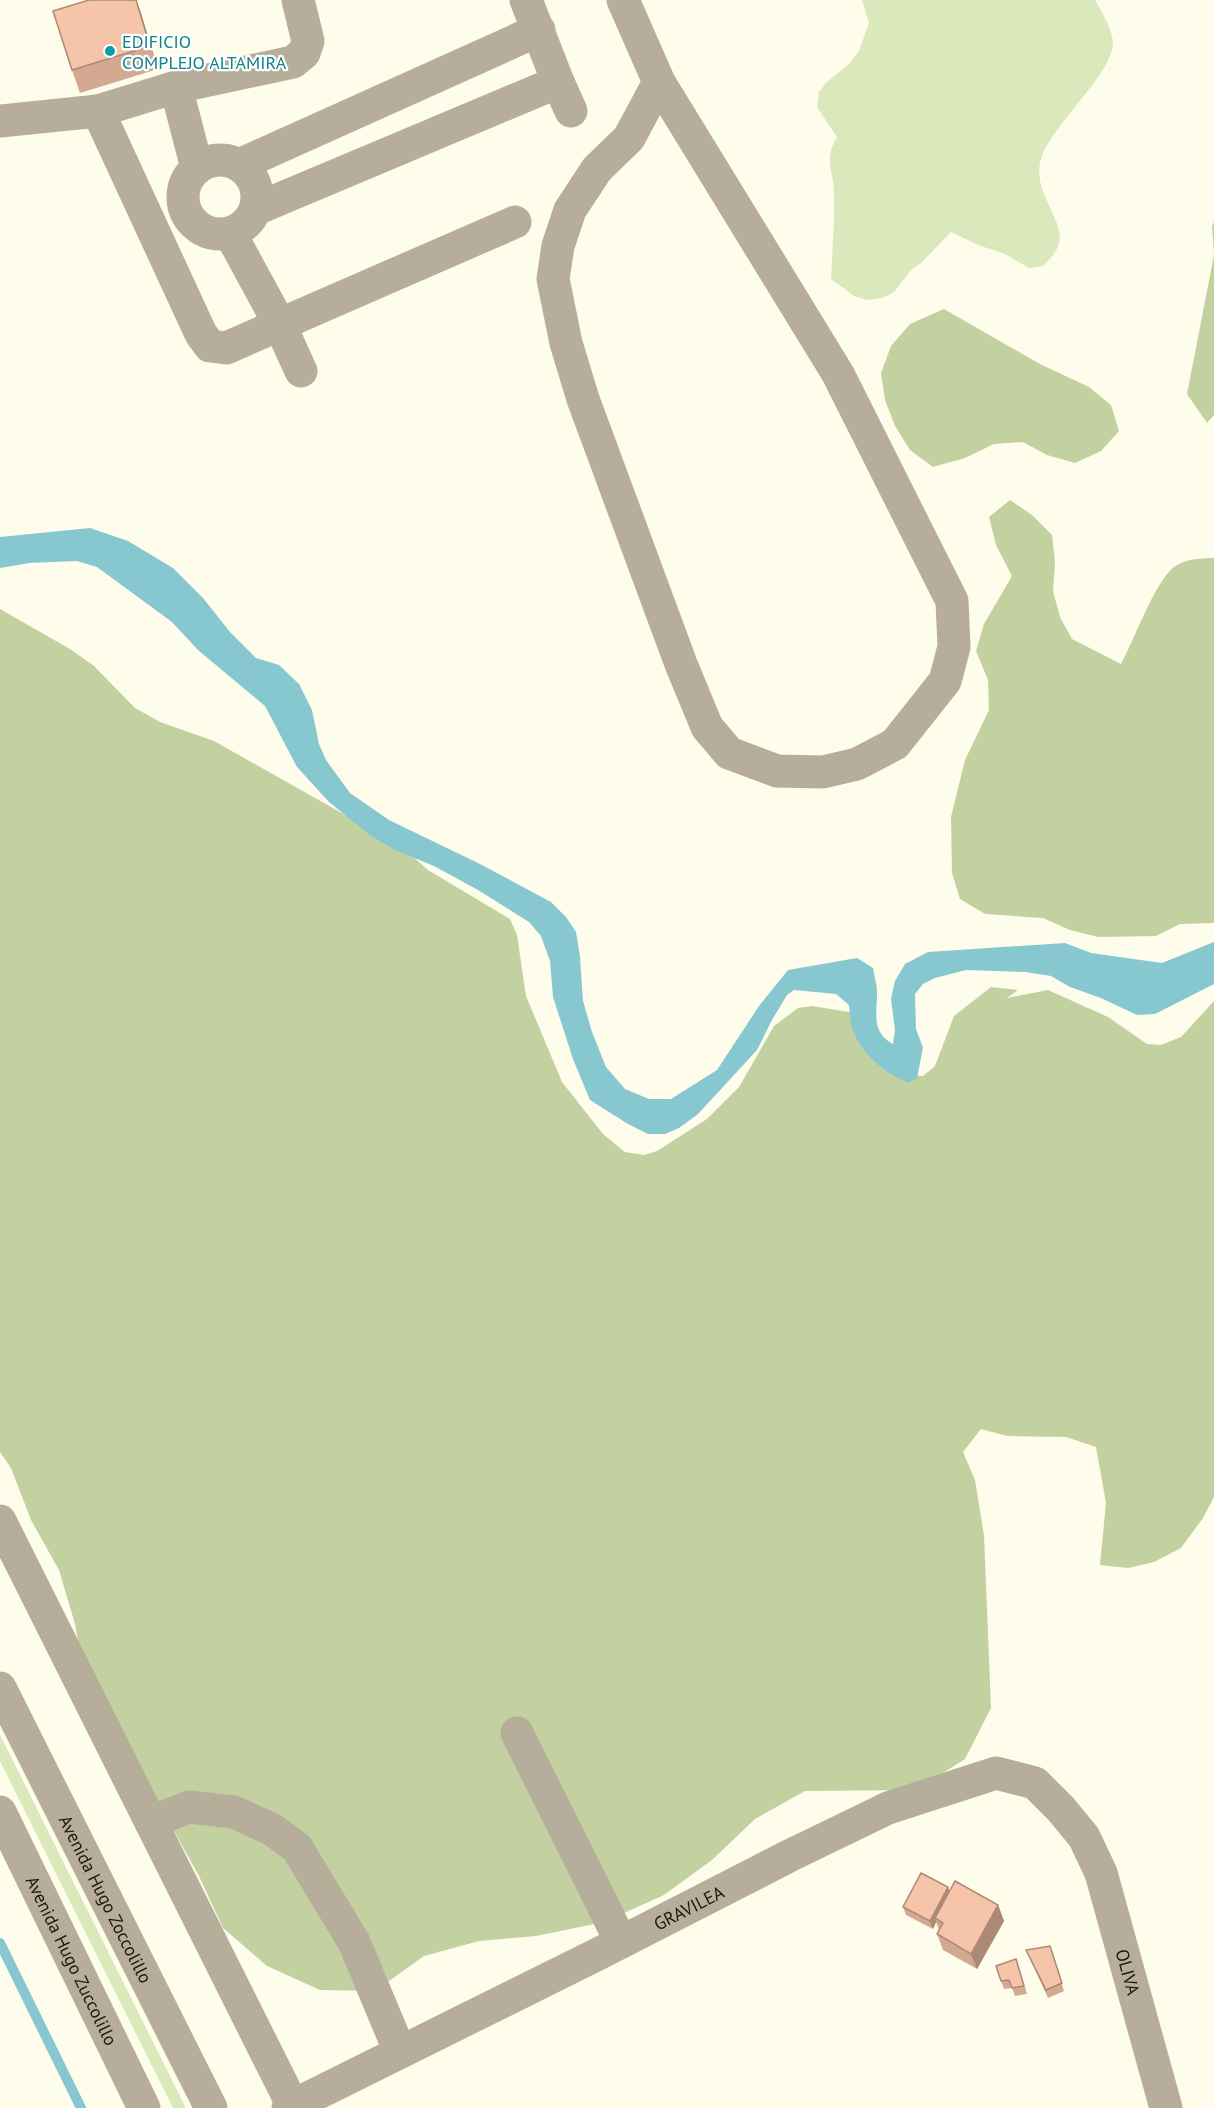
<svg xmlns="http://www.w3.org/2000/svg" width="1214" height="2108" font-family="'PT Sans',sans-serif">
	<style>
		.green { fill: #dae8bb }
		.forest { fill: #c3d1a1 }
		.water { fill: #87c7cf }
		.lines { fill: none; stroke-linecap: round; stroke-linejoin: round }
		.stream { stroke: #87c7cf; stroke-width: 10 }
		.minor { stroke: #b6ae9a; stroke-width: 33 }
		.wall { fill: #d3a991 }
		.shaded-wall { fill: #ac8976 }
		.building { fill: #f5c4a9; stroke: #ac8976; stroke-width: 1.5 }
		.culture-dot { fill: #0f9aa8; stroke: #fff; stroke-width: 2 }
		.labels { text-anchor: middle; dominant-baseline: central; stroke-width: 4.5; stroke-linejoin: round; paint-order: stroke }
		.culture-label { font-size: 18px; fill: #0d838f; stroke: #fff; text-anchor: start }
		.street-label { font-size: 18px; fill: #1a190e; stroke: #fff }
	</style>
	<rect width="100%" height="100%" fill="#fefcea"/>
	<g class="green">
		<path d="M862,0H1095C1102,12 1112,29 1113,42C1114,73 1052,124 1041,159C1031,192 1065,219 1059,243C1057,252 1049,260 1043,266L1029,268L1005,254L978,245L951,232L922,262L911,270L894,292L882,298L867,300L854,296L831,279C832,251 835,223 834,195C834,171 823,161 837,137L817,107L819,92L827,82L850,63L859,51L869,23Z"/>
		<path d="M0,1735L186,2108H173L0,1761Z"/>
	</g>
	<g class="forest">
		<path d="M1214,222V415L1207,423L1187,394L1214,255L1212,226Z"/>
		<path d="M944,309L1040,364L1089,387L1111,405L1119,431L1101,451L1075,463L1047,455L1023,442L994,444L965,458L933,467L910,450L895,426L885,400L881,373L891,346L910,324Z"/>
		<path d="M1010,500L1032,515L1052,535L1055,562L1053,591L1060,617L1072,639L1121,664C1134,641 1156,577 1177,565C1186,559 1203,558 1214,558V923L1180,924L1156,936L1098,937L1070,930L1043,918L985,914L960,899L952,873L951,817L965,760L989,710L988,680L976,651L984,624L1012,576L996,545L989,517Z"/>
		<path d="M0,609L70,649L94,666L135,708L160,722L214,741L402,847L428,870L510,919L517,935L526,996L562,1082L603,1134L625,1152L644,1155L657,1151L707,1119L739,1087L774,1026L798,1008L812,1006L868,1015L880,1044L909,1075L923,1076L935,1066L954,1016L991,987L1018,990L1007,998L1048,990L1108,1017L1147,1044L1161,1045L1181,1037L1214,1001V1497L1203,1518L1181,1548L1154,1562L1128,1568L1100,1565L1106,1503L1096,1447L1066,1437L1007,1436L981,1429L963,1452L975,1480L984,1535L991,1708L965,1759L916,1790L805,1791L755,1819L712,1860L664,1895L604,1922L536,1936L479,1941L424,1956L375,1991L320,1990L267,1966L223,1928L199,1876L145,1779L86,1686L75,1624L59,1570L31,1520L11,1468L0,1452Z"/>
	</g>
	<path class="water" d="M90,528L128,541L173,568L203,598L230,632L256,658L279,665L299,684L312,710L319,744L326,760L350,793L389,820L480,864L551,902L566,917L576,932L580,957L583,1001L592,1032L606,1067L625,1089L649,1099H671L717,1070L759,1006L788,970L857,958L873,968C874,976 877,984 877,992C877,1014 871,1032 893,1044L895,1030L891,999L895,981L905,964L928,952L1065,943L1091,953L1162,963L1214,942V984L1155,1014L1137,1015L1101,998L1070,987L1051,976L1025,972L966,970L935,978L923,984L915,994L916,1029L923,1048L917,1078L909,1083C887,1075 863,1055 854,1033C850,1025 850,1014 849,1005L836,994L794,990L787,995L772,1020L757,1050L698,1114L679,1128L665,1134H648L628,1124L590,1100L573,1059L553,997L550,961L541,936L529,922L478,890L434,866L395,850L371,836L329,802L297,767L265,706L198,650L172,622L97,567L77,561L29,563L0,568V537Z"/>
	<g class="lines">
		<path class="stream" d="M0,1943L81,2108"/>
		<g class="minor">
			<path d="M526,0L558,82L571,111"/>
			<path d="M623,0L659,82L838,374L952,601L954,647L945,681L895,744L857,764L823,772L777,771L729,753L707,727L681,664L583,399L566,343L553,279L558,246L570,210L597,169L629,138L659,82"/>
			<path d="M176,87L197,168"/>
			<path d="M98,111L176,87L293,62L304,53L308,41L298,0"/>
			<path d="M0,121L98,111L201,334L210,346L226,348L515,222"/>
			<circle cx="220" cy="197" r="37"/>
			<path d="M239,165L539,30"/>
			<path d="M256,209L558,82"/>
			<path d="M230,233L280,325L301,371"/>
			<path d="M0,1521L294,2108"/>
			<path id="s1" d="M0,1688L211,2108"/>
			<path d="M517,1733L621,1942"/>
			<path id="s2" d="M0,1812L144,2108"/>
			<path d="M151,1822L189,1807L234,1812L273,1830L297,1848L354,1942L400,2052"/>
			<path id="s3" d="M288,2108L600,1953L789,1856L888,1808L996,1773L1035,1783L1061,1809L1084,1837L1101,1873L1166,2108"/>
		</g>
	</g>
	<g class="wall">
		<path d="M89,0H136L158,69L80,93L72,70Z"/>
		<path d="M948,1887L949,1892L998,1905L1004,1921L977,1969L943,1950L937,1934L939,1930L936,1922L933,1929L906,1915L903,1907Z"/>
		<path d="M1050,1946L1064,1991L1048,1998L1026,1950Z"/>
		<path d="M1016,1959L1027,1994L1015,1996L1012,1988L1004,1989L996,1966Z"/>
	</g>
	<g class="shaded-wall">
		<path d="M136,0L140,10L158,69L150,46Z"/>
		<path d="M948,1887L951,1895L935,1918L936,1922L933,1929L930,1921Z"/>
		<path d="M998,1905L1004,1921L977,1969L971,1954Z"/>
	</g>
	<g class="building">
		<path d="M89,0H136L150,46L72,70L53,11Z"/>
		<path d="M921,1873L948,1887L930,1921L903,1907Z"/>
		<path d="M955,1881L998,1905L971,1954L937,1934L943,1923L935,1918Z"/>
		<path d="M1050,1946L1062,1983L1046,1990L1026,1950Z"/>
		<path d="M1016,1959L1024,1986L1012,1988L1009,1980L1001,1981L996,1966Z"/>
	</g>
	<circle class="culture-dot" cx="110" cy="51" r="6"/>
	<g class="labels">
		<g class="culture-label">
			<text x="122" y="41">EDIFICIO<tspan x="122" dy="21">COMPLEJO ALTAMIRA</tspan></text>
		</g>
		<g class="street-label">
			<text stroke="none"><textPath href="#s1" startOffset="236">Avenida Hugo Zoccolillo</textPath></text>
			<text stroke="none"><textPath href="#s3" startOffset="448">GRAVILEA</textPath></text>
			<text stroke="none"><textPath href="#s2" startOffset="165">Avenida Hugo Zuccolillo</textPath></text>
			<text stroke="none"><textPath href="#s3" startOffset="1040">OLIVA</textPath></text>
		</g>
	</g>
</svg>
